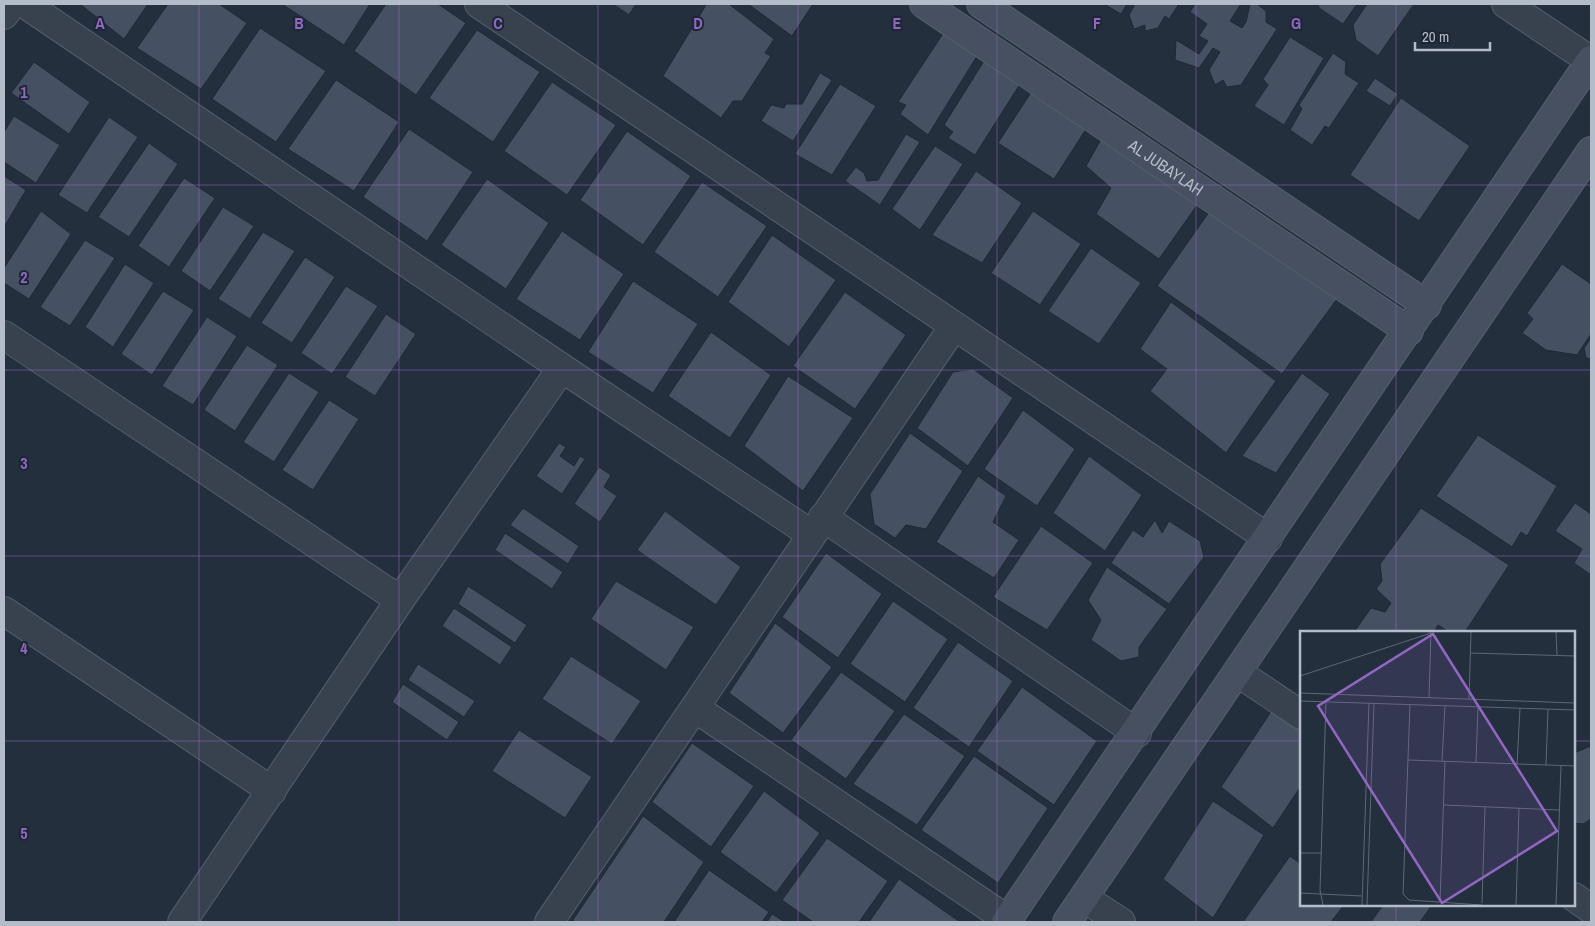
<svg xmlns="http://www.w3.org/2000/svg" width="1595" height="926" font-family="'Archivo Narrow',sans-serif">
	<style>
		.building { fill: #455162; stroke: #1f2835 }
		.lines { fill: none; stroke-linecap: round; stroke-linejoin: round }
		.street-casing { stroke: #565f6c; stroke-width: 30 }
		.secondary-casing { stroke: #565f6c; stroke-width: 30 }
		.street { stroke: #38414e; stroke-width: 28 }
		.secondary { stroke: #465061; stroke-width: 28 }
		.grid { fill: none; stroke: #9266c3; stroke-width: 1; stroke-opacity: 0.55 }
		.labels { text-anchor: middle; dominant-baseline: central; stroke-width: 4; stroke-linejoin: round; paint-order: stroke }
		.street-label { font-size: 16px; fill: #b4bcc9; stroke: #1d2633 }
		.inset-road { fill: none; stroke: #5e6776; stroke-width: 1 }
		.view { fill: #9266c3; fill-opacity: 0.15; stroke: #9266c3; stroke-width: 2.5 }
		.inset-edge { fill: none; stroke: #b4bcc9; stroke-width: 2.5 }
		.grid-label { font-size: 16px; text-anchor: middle; font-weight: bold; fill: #9266c3; stroke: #1d2633; stroke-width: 4; stroke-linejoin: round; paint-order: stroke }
	</style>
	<rect width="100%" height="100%" fill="#242f3e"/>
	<g class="building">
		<path d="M80,4H148L124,39Z"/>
		<path d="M168,4H219L247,23L201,89L137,48Z"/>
		<path d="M282,4H370L344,45Z"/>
		<path d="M386,4H438L466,23L416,95L354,51Z"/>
		<path d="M613,4H636L629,15Z"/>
		<path d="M705,4H729L774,39L765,53L771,56L742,101H733L721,118L663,76L706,5Z"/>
		<path d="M748,4H813L792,36Z"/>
		<path d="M1104,4H1127L1121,14Z"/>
		<path d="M1135,4H1179L1169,19L1165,16L1158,28L1145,31V25L1134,29L1129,15Z"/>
		<path d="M1195,4H1241L1230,21L1242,28L1246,22L1250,4H1257L1266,11V22L1277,29L1241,85L1227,87L1223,80L1215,85L1209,70L1220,52L1213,48L1199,68L1175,60L1176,40L1199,54L1208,41L1199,36L1207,24L1190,12Z"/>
		<path d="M1318,4H1357L1343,24L1319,8Z"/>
		<path d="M1367,4H1414L1378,56L1356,40L1353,25Z"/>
		<path d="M260,28L326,71L276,142L212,99Z"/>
		<path d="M946,29L960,37L957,43L977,56L928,135L900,114L906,105L898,102Z"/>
		<path d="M477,30L540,72L493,142L429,98Z"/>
		<path d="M1290,37L1324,58L1284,125L1254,106L1268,85L1263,79Z"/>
		<path d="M1333,53L1346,62L1345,74L1359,83L1329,128L1325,126L1312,145L1290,130L1302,109L1299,105Z"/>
		<path d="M984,61L1022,81L975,155L948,138L953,132L944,125Z"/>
		<path d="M34,62L90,102L69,134L11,93Z"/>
		<path d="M820,73L832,80L793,141L761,121L771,105L784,108L786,104H802Z"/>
		<path d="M1375,78L1398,94L1390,106L1366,91Z"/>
		<path d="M336,80L399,122L354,191L288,149Z"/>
		<path d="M552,82L616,125L567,195L504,151Z"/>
		<path d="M840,84L876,106L832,175L795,154Z"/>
		<path d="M1034,88L1088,126L1054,179L998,143Z"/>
		<path d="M1401,98L1470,146L1419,221L1350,175Z"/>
		<path d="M14,116L60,145L36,183L4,162V132Z"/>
		<path d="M109,117L138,137L87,213L58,195Z"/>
		<path d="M409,129L473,172L427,241L363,197Z"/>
		<path d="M627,131L691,176L643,245L580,200Z"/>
		<path d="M906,134L920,142L880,205L845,181L856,167L864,173L867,181L878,180Z"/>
		<path d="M1103,136L1200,201L1159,259L1096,214L1111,188L1086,166Z"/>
		<path d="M149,143L178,164L129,237L98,217Z"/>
		<path d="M935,146L963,164L920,230L892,209Z"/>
		<path d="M976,171L1022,203L982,263L932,235Z"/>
		<path d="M4,176L26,190L4,227Z"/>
		<path d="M184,178L215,198L169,267L138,246Z"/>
		<path d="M487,179L549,223L506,289L441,245Z"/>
		<path d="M702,182L767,226L718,297L654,252Z"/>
		<path d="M223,207L254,226L210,291L181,271Z"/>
		<path d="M1212,208L1337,299L1282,374L1157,286Z"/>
		<path d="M41,211L71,234L29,299L4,283V268Z"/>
		<path d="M1033,211L1081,244L1040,305L991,273Z"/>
		<path d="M562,231L624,274L580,340L516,299Z"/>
		<path d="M263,232L295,251L250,319L218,299Z"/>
		<path d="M772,235L836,280L789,347L728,302Z"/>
		<path d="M85,240L115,258L70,326L40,307Z"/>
		<path d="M1091,248L1141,283L1099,344L1048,311Z"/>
		<path d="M305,257L335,277L292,343L261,323Z"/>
		<path d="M125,264L154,283L113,347L85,327Z"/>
		<path d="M1562,264L1591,284V334L1577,355L1546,350L1522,333L1533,319L1527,313Z"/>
		<path d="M633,281L698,324L653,393L588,352Z"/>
		<path d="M346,286L378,306L332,374L301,353Z"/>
		<path d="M163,291L194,310L152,375L121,354Z"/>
		<path d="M845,292L906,335L855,409L793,366Z"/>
		<path d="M1171,302L1276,381L1226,453L1150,391L1167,369L1140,349Z"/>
		<path d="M386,314L416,334L375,396L345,377Z"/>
		<path d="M207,317L237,336L193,405L162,386Z"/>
		<path d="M711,332L771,375L730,438L668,396Z"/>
		<path d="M1591,338V359L1586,358L1584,348Z"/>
		<path d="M247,345L278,365L235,431L204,410Z"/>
		<path d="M973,369L1013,398L968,466L917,428L953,372Z"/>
		<path d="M289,373L319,392L274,462L243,442Z"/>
		<path d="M1302,373L1330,394L1276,473L1242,456Z"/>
		<path d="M788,376L853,418L803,491L744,446Z"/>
		<path d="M329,400L359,419L313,490L282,470Z"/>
		<path d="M1023,410L1075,449L1037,506L984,469Z"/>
		<path d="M910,433L963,471L926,529L906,525L895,538L874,524L870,494Z"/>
		<path d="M1478,435L1557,486L1527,536L1521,532L1512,547L1436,496Z"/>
		<path d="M559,443L566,447L560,456L574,466L580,456L585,459L562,494L536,476Z"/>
		<path d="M1089,456L1142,495L1105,551L1053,513Z"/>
		<path d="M599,467L611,475L604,487L617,496L600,522L574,504Z"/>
		<path d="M978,476L1006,496L993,522L1019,540L994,578L936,542Z"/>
		<path d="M1575,503L1591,514V575L1574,563L1582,549L1555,531Z"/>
		<path d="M523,508L579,546L568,564L510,525Z"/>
		<path d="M1421,508L1509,565L1465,632H1449L1438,625L1434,632H1354L1371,608L1385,612L1391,603L1376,589L1382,581L1380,564Z"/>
		<path d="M665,511L741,567L716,605L637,550Z"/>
		<path d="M1155,520L1162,533L1169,521L1200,541L1204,557L1169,604L1111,563L1133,530L1143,537Z"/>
		<path d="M1041,526L1093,563L1047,630L993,597Z"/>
		<path d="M505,533L563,572L552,589L495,550Z"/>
		<path d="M826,553L882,594L838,658L782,617Z"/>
		<path d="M1107,567L1167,609L1139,647V657L1121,661L1091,640L1101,620L1088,600Z"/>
		<path d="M616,581L694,627L666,670L591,619Z"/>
		<path d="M468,586L527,625L515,643L458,604Z"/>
		<path d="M893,601L948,639L905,702L850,664Z"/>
		<path d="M454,608L512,647L500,665L442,626Z"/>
		<path d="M775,623L832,667L783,733L729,693Z"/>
		<path d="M958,642L1013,681L969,747L913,708Z"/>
		<path d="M571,656L641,701L612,744L542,699Z"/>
		<path d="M418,664L475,701L464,717L408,680Z"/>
		<path d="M841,672L895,711L846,779L791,740Z"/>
		<path d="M403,684L459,722L447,740L392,702Z"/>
		<path d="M1022,687L1097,741L1054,805L977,751Z"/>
		<path d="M1272,710L1301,731V786L1273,828L1221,787Z"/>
		<path d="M904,714L965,756L917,825L853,784Z"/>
		<path d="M519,730L592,777L565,818L492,771Z"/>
		<path d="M692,743L754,786L711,847L652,802Z"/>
		<path d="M1591,746V819L1583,824L1574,823V753Z"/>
		<path d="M974,756L1048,808L998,883L921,830Z"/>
		<path d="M764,791L820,833L776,893L720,852Z"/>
		<path d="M1213,801L1264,835L1213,918L1163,879Z"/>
		<path d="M643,816L704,862L664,922H575L573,920Z"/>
		<path d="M827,838L888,881L859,922H813L782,900Z"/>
		<path d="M1290,856L1301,864V905H1344L1331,922H1243Z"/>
		<path d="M709,870L769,912L762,922H674Z"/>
		<path d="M899,879L960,922H869Z"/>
		<path d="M1383,905H1432L1420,922H1371Z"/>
		<path d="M772,914L785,922H767Z"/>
	</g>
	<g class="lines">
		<defs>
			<g id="street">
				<path d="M25,4L562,368L811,534"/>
				<path d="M479,4L1268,538"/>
				<path d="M1506,4L1591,61"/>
				<path d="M4,15L12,4"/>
				<path d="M4,335L400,600"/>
				<path d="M823,517L1137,733"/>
				<path d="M4,611L272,791"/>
				<path d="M1237,672L1301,715"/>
				<path d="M695,708L1008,920"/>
				<path d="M1574,897L1591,909"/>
				<path d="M1084,898L1121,922"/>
				<path d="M182,922L400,600L562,368"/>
				<path d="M549,922L954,326"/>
			</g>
			<g id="secondary">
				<path id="s1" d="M924,4L1409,331"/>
				<path d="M981,4L1427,305"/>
				<path d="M1006,922L1591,60"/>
				<path d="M1067,922L1591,151"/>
			</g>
		</defs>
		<use href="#street" class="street-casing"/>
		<use href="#secondary" class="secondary-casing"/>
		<use href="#street" class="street"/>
		<use href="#secondary" class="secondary"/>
	</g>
	<path class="grid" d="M199,4V922M399,4V922M598,4V922M798,4V922M997,4V922M1196,4V922M1396,4V632M4,185H1591M4,370H1591M4,556H1591M4,741H1301M1574,741H1591M1396,905V922"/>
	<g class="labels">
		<g class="street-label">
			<text stroke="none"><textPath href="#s1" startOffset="292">AL JUBAYLAH</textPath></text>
		</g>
	</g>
	<g transform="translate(1300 631)">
		<rect width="275" height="275" fill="#242f3e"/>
		<path class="inset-road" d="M256,1L257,24M170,22L275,25M0,45L131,2M0,62L275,72M129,67L131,1M169,68L171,1M0,70L275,79M110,73L103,263L109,269L182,274M108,129L275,135M142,130L145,75M176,131L178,76M217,133L220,77M246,134L248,78M144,174L259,179M0,222H22M0,262L62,265M140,270L145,130M182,272L185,176M23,274L20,259L26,70M62,274L69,72M67,274L74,72M216,274L219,177M256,274L261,135"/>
		<path class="view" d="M133,3L257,200L142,272L18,75Z"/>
		<rect width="275" height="275" class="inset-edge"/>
	</g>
	<g class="grid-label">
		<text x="100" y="29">A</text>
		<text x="299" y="29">B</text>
		<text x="498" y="29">C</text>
		<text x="698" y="29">D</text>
		<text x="897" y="29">E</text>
		<text x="1097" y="29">F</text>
		<text x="1296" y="29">G</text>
		<text x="24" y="98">1</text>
		<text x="24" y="283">2</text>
		<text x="24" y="469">3</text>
		<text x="24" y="654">4</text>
		<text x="24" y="839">5</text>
	</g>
	<rect width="1595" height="926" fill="none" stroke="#b4bcc9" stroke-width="10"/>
	<path d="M1415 42v8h75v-8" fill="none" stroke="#b4bcc9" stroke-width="2.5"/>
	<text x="1422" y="42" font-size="15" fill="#b4bcc9" stroke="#1d2633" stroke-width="4" paint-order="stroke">20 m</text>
</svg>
